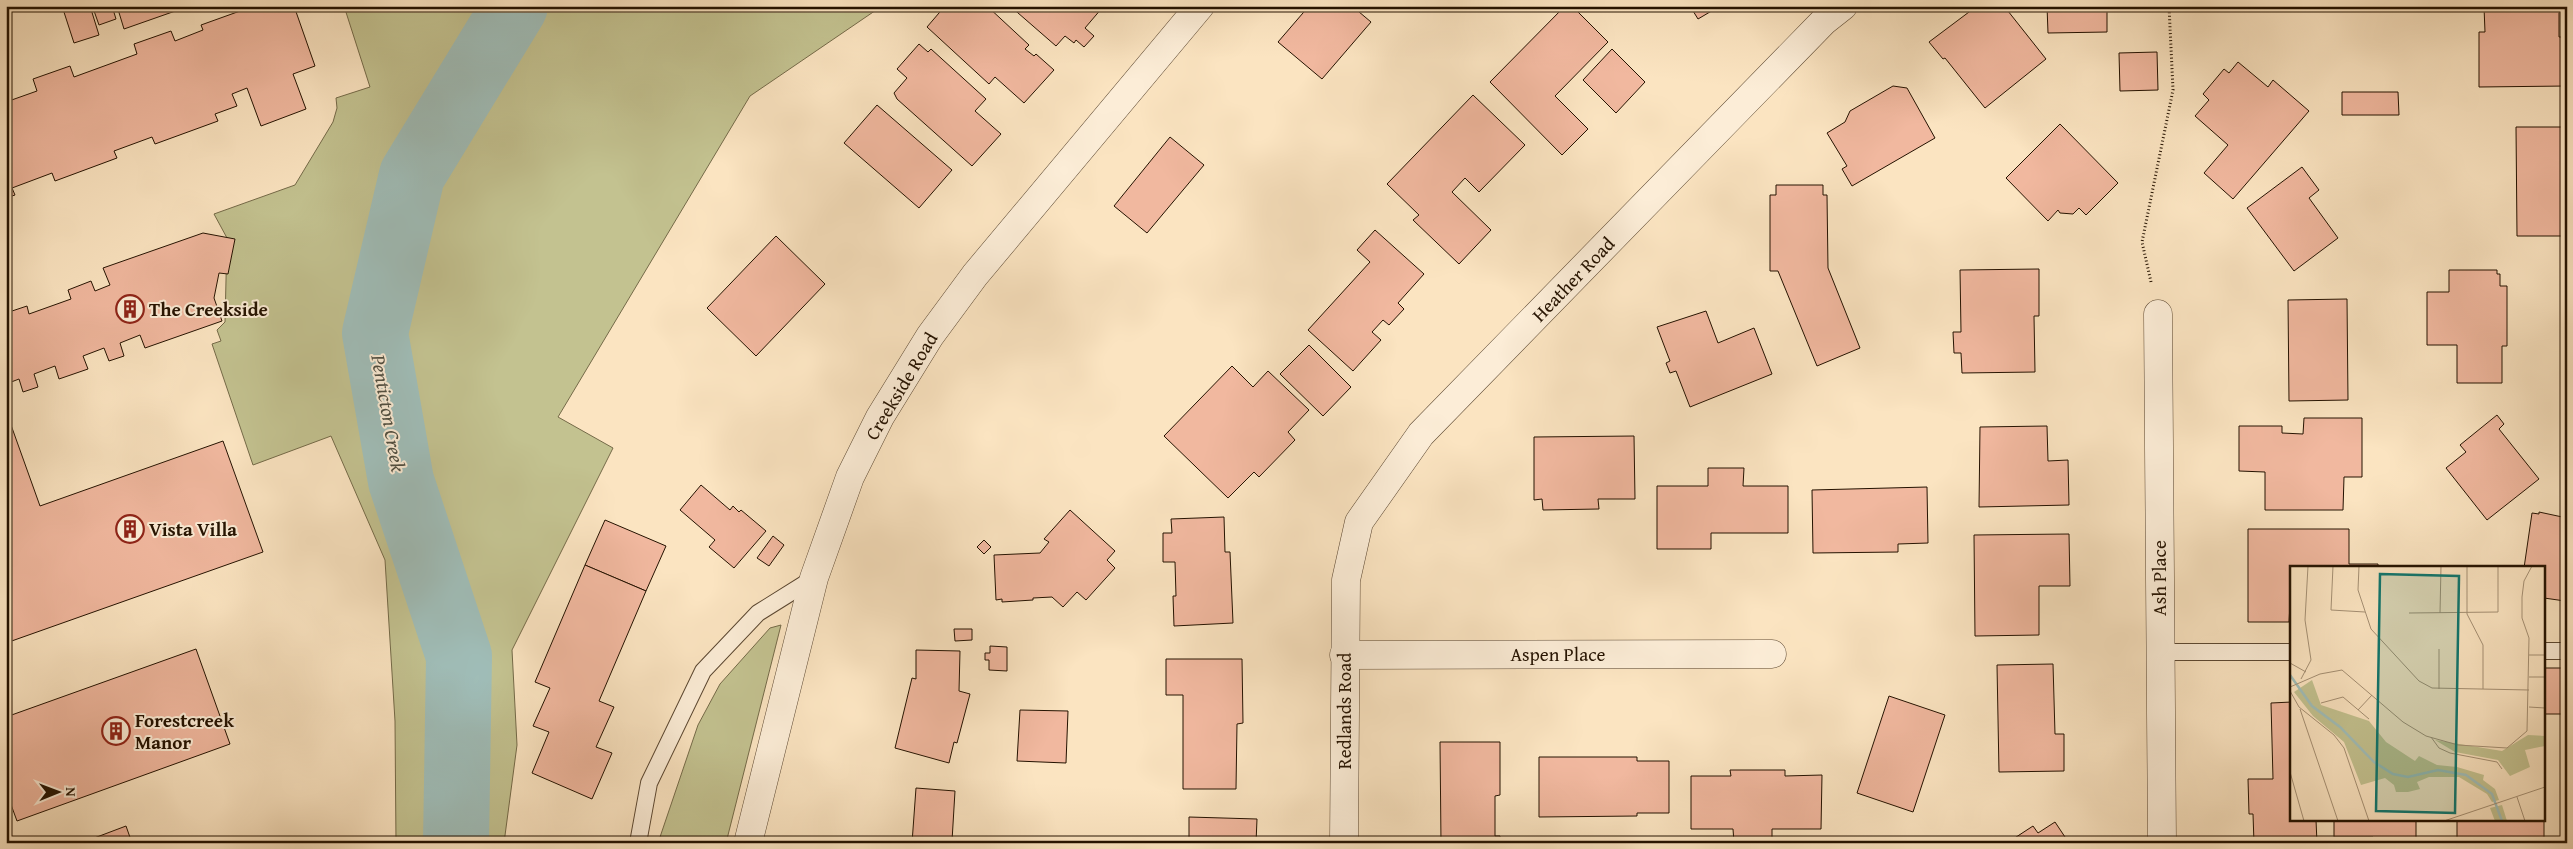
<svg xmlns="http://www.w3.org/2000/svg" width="2573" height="849" font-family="'Gentium Book Plus',serif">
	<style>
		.green { fill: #c3c290; stroke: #746a48 }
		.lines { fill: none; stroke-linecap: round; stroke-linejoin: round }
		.river { stroke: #a0beb9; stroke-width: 66 }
		.building { fill: #f1b89f; stroke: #241200 }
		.service-casing { stroke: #5a4630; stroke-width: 18 }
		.minor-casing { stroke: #5a4630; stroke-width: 29 }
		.path { stroke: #241200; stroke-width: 3; stroke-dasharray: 1 2.5; stroke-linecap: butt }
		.service { stroke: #fcedd7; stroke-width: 16 }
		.minor { stroke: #fcedd7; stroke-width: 28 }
		.labels { text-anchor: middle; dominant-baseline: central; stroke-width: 4; stroke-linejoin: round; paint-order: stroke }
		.street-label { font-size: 19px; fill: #241200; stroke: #fcedd7 }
		.poi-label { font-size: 19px; font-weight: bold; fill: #241200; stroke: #fcedd7; text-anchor: start }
		.water-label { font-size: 20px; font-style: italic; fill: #4f4e41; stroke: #fcedd7 }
		.inset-river { fill: none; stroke: #a0beb9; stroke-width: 2.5 }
		.inset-road { fill: none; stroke: #a59074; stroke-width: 1 }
		.view { fill: #0f766e; fill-opacity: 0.15; stroke: #0f766e; stroke-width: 2.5 }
		.inset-edge { fill: none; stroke: #241200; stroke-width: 2.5 }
	</style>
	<rect width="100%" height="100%" fill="#fbe4c1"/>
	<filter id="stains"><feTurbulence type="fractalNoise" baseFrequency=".004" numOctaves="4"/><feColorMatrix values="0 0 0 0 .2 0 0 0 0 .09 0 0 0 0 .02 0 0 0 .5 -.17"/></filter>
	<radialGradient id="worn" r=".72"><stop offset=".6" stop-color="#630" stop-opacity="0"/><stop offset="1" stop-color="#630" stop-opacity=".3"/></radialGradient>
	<g class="green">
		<path d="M344,6H882L750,96L558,417L613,448L512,650L517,745L504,843H396L395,721L385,560L331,436L253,465L212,344L221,341L217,330L225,322L227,238L214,214L295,185L333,122L337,108L336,98L370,87Z"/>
		<path d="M781,625L726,843H658L698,725L720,684L770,628Z"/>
	</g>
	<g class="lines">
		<path class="river" d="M456,843L459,656L401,481L375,333L412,175L515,6"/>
	</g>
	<g class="building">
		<path d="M62,6H90L99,35L74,43Z"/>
		<path d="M99,6H112L116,19L99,25L93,8Z"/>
		<path d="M117,6H180L181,9L124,29Z"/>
		<path d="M254,6H294L315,66L293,74L306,109L261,126L247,88L232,94L237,106L215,114L218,121L155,144L152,137L114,151L117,158L55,181L52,173L12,188L15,195L6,198V102L37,91L33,79L70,66L74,77L137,54L134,44L171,31L175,41L203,30L201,25Z"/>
		<path d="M945,6H987L1029,45L1025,49L1034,56L1036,54L1054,70L1024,103L995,77L989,84L927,27Z"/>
		<path d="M1010,6H1100L1102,8L1085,28L1094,36L1084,47L1076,40L1074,43L1065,36L1056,46Z"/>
		<path d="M1309,6H1352L1371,22L1322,79L1278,42Z"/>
		<path d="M1565,6H1572L1608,42L1555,96L1588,129L1562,155L1490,82Z"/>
		<path d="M1690,6H1720L1698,19Z"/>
		<path d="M1977,6H2004L2046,59L1985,108L1945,58L1943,59L1929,42Z"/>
		<path d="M2047,6H2107V32L2048,33Z"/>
		<path d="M2494,6H2559V37H2567V86L2479,87V32H2485L2484,7Z"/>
		<path d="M919,44L928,52L931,49L986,99L975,111L1001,134L972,166L897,99L894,93L907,78L897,69Z"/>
		<path d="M1612,49L1645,82L1616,113L1583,80Z"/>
		<path d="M2157,52L2158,90L2120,91L2119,53Z"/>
		<path d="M2238,62L2268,87L2273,80L2309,111L2233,199L2204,173L2228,145L2195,116L2209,100L2203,94L2224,69L2229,73Z"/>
		<path d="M1893,86L1907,88L1935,138L1852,186L1842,169L1847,166L1827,133L1845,122L1850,111Z"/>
		<path d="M2342,92H2398L2399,115H2342Z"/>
		<path d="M1473,95L1525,145L1479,192L1465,178L1452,192L1491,230L1459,264L1413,220L1419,215L1387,184Z"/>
		<path d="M877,105L952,170L919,208L844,143Z"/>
		<path d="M2060,124L2118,183L2086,215L2079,208L2073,214L2060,213L2058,210L2048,221L2006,178Z"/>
		<path d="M2516,127H2567V236H2517Z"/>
		<path d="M1170,137L1204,165L1147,233L1114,206Z"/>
		<path d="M2302,167L2319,190L2309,198L2338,238L2294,271L2247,208Z"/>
		<path d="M1776,185H1823V195H1827L1828,268L1860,348L1817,366L1778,271H1770V195H1776Z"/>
		<path d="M1375,230L1424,274L1398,303L1404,309L1389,325L1383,320L1372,332L1381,340L1353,371L1308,330L1370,262L1357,250Z"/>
		<path d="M203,233L235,239L228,274L219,273L214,298L222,321L145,348L140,335L120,343L124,356L109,361L104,348L83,356L88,369L59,379L55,366L34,374L38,387L23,392L19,379L6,384V313L27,306L29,314L71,299L68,290L91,281L95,291L110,285L103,268Z"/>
		<path d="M776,236L825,284L756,356L707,308Z"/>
		<path d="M2039,269V316H2034L2035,372L1962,373L1961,353H1954L1953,332H1961L1960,270Z"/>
		<path d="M2449,270H2497V274H2500V286H2507V346H2502V383H2457V345H2427V292H2449Z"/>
		<path d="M2347,299L2348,400L2289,401L2288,300Z"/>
		<path d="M1706,311L1718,343L1754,328L1772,374L1690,407L1676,371L1670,373L1666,363L1670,361L1657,327Z"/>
		<path d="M1309,345L1351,387L1323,416L1280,374Z"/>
		<path d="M1232,366L1253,387L1268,371L1309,410L1288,432L1295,440L1259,477L1254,472L1228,498L1164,436Z"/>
		<path d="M2497,415L2504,424L2499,429L2539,479L2487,520L2446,468L2466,452L2460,445Z"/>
		<path d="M2304,418H2362V477H2344L2343,510H2265V472L2239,471V426H2282V433L2303,434Z"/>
		<path d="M11,425L40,506L223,441L263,552L6,643V426Z"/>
		<path d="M2047,426L2048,461L2068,460L2069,505L1979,507L1980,427Z"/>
		<path d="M1634,436L1635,499H1598L1599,509L1543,510L1542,499L1534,500V437Z"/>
		<path d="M1708,468H1744L1743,486H1788V533H1711V549H1657V486H1708Z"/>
		<path d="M701,485L730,510L733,506L739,512L741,510L766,531L734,568L709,547L715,540L680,510Z"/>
		<path d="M1927,487L1928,543L1898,544V552L1813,553L1812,490Z"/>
		<path d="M1070,510L1115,551L1107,560L1115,568L1086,600L1077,592L1063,607L1052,597L1033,598V600L1002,602V599L996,600L994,555L1040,553L1049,542L1044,539Z"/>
		<path d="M2539,512L2567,518L2565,601L2544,598V568H2524L2532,513L2539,514Z"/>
		<path d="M1224,517L1225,552H1230L1233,623L1174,626L1173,596H1176L1175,562H1163V533H1172L1171,519Z"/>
		<path d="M605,520L666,546L646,591L585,565Z"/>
		<path d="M2248,529H2349V564H2378V568H2292L2289,622H2248Z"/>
		<path d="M2069,534L2070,586H2039V635L1975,636L1974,535Z"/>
		<path d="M773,536L784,545L769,566L757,558Z"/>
		<path d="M984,540L991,547L984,554L977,547Z"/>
		<path d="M585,565L646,591L599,701L614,707L596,747L612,753L592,799L532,773L549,732L533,726L550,688L535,682Z"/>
		<path d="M954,629H972V640L955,641Z"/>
		<path d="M990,646L1007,647V671L989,670V660H985V653H990Z"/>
		<path d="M196,649L230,744L17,821L6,791V717Z"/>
		<path d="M916,650L960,651L959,691L970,694L957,743L954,742L949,763L895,748L912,678L916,679Z"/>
		<path d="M1166,659H1242L1243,723L1237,724L1236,789H1183V695H1166Z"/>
		<path d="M2053,664L2055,734H2064V771L1999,772L1997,665Z"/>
		<rect x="2544" y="668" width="18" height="46"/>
		<path d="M1889,696L1945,715L1913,812L1857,793Z"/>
		<path d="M2292,702V820H2316L2317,843H2254L2253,814H2249L2248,779H2273L2271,703Z"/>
		<path d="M1020,710L1068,711L1066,763L1017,761Z"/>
		<path d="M1440,742H1500V795L1495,796V836H1500V843H1441Z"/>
		<path d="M1539,757H1637V761H1669V813H1637V816L1539,817Z"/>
		<path d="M1730,770H1785V776L1822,775L1821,829H1772V843H1734L1733,829H1691V776H1731Z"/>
		<path d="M916,788L955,791L952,841L982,843H912Z"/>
		<path d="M1189,817L1257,819L1256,843H1189Z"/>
		<path d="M2334,820H2416V843H2373V837H2334Z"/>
		<path d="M2457,820H2544V843L2457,841Z"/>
		<path d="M2055,822L2069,843H2007L2033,826L2038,833Z"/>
		<path d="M126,826L132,843H81Z"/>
	</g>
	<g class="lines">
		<defs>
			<g id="service">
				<path d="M2544,651H2567"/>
				<path d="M2159,652H2292"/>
				<path d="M638,843L649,783L703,671L758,613L814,578"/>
			</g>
			<g id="minor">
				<path d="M2158,314L2162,843"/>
				<path d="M1344,655L1772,654"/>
				<path d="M748,843L814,578L850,477L880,417L930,336L975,275L1200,6"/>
				<path d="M1344,843L1346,580L1359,522L1421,434L1824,21L1843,6"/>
			</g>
		</defs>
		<use href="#service" class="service-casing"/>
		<use href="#minor" class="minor-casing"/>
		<path class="path" d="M2151,282L2142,242L2173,90L2169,6"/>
		<use href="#service" class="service"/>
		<use href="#minor" class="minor"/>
	</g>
	<defs>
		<symbol id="building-ring" viewBox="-11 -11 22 22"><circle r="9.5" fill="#fcedd7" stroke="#8f2418" stroke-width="1.5"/><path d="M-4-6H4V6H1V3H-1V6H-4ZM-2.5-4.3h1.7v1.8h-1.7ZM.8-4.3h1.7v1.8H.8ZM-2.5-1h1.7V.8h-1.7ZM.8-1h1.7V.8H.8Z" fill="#8f2418"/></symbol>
	</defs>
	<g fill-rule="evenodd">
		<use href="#building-ring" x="114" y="293" width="32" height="32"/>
		<use href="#building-ring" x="114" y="513" width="32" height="32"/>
		<use href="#building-ring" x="100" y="715" width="32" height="32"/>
	</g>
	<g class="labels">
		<g class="street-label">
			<text transform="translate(1573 279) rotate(-46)">Heather Road</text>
			<text transform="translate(901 386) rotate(-59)">Creekside Road</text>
			<text transform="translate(2159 578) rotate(-90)">Ash Place</text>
			<text x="1558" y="654">Aspen Place</text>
			<text transform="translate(1344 711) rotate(-90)">Redlands Road</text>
		</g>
		<g class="poi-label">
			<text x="149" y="309">The Creekside</text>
			<text x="149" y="529">Vista Villa</text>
			<text x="135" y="720">Forestcreek<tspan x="135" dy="22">Manor</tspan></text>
		</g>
		<g class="water-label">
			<text transform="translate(389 413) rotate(80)">Penticton Creek</text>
		</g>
	</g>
	<g transform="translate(2290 566)">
		<rect width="255" height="255" fill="#fbe4c1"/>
		<path d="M22,114L31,139L79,155L96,176L125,195L129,190L147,199L167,201L194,209L193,214L205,223L209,234L202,236L197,228L169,211H139L127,216L130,223L118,226H106L104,219L95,212L71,219L54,176L23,150L4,126ZM238,169L255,170V180L235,184L240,201L220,210L208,194L165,186L145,174L212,185ZM212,239L217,255H205L200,242Z" fill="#c3c290"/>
		<path class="inset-river" d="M0,109L22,140L50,161L84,196L103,208L118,211L148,204L176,209L202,228L212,255"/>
		<path class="inset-road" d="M43,0L41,44L75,46M69,0L68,24L81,63L129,115L142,122L239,124M177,0V48L193,79V123M119,47L208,46V0M150,47L151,0M239,89H255M0,97L16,106M30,108L52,104L113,156L136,170L168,179L217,182L237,165L239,72L232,52V31L234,15L242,0M239,111H255M11,113L21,94L15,54L18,0M0,121L30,108M149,123V83M0,125L9,141L44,169L54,182L79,255M31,137L53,131L79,153M239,141L255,142M10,143L48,255M68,144L82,129M141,171L149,182L160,187L207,196L212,203M0,206L14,255M227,231L235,255M154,255L255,221"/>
		<path class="view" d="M90,8L169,10L165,247L86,245Z"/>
		<rect width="255" height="255" class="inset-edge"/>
	</g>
	<rect width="2573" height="849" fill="none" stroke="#fbe4c1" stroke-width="25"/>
	<rect x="8" y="8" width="2558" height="834" fill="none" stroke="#241200" stroke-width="2.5"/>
	<rect x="12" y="12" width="2548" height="824" fill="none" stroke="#241200"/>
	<g transform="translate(58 792) rotate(89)" stroke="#fcedd7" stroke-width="4" paint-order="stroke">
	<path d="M0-4L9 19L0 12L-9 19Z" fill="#241200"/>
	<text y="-8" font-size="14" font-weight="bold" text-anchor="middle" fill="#241200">N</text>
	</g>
	<rect width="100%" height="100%" filter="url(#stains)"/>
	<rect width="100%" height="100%" fill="url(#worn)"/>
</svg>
